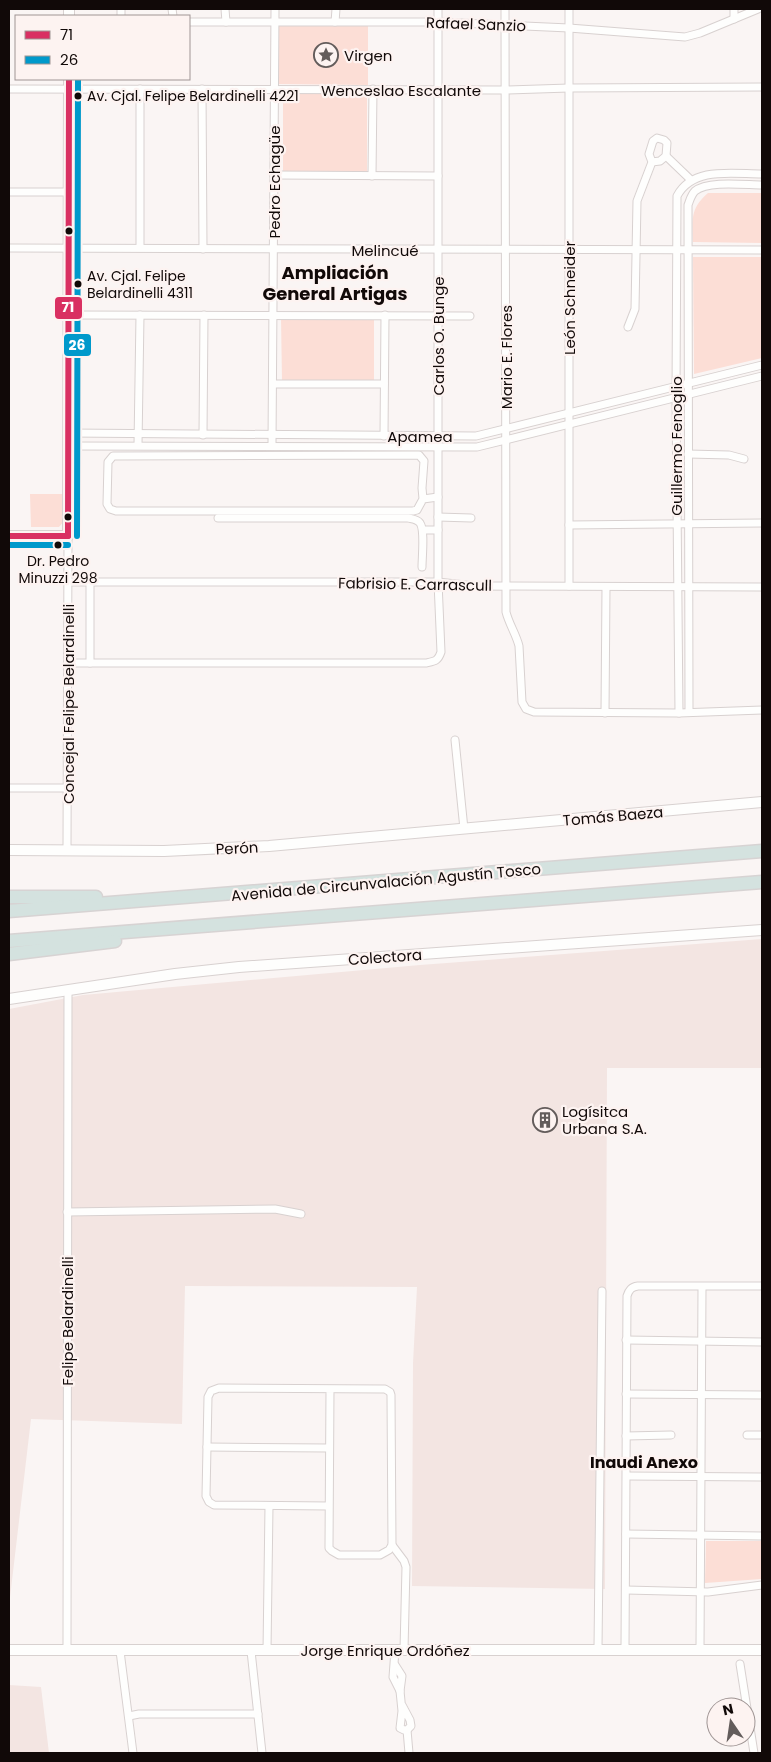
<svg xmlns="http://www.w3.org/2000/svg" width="771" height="1762" font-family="Poppins,sans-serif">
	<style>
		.built { fill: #f3e5e2 }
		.green { fill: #fcded6 }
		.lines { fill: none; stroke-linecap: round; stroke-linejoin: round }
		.street-casing { stroke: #d8d1d0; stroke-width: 9 }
		.secondary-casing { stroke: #d8d1d0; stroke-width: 12 }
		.highway-casing { stroke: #d7d3d3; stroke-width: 15 }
		.street { stroke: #fefefd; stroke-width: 7 }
		.secondary { stroke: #fefefd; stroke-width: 10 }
		.highway { stroke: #d4e2df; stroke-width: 12 }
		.bus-1-casing { stroke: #fdf3f1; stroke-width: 10 }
		.bus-2-casing { stroke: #fdf3f1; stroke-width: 10 }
		.bus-1 { stroke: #d93062; stroke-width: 6 }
		.bus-2 { stroke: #0099cb; stroke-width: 6 }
		.bus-dot { fill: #110908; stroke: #fdf3f1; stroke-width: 2 }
		.labels { text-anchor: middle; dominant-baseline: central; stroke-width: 4.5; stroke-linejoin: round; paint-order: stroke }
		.bus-label { font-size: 14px; fill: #110908; stroke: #fdf3f1; text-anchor: start }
		.street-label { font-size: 15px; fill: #110908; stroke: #fdf3f1 }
		.poi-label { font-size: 15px; fill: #110908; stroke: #fdf3f1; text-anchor: start }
		.neighbourhood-label { font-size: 16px; font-weight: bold; fill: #110908; stroke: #fdf3f1 }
		.quarter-label { font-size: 18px; font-weight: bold; fill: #110908; stroke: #fdf3f1 }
		.line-badge { stroke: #fdf3f1; stroke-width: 2 }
		.badge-label { font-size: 14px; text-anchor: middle; font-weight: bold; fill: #fff }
	</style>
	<rect width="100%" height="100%" fill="#faf5f4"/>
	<g class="built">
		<path d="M762,939V1068H607L605,1589L412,1586L413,1363L417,1287L185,1286L182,1424L31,1419L9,1606V1009L83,995L420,965Z"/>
		<path d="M9,1685L41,1687L49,1753H9Z"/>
	</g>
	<g class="green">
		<path d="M279,25H368V85L278,84Z"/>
		<rect x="283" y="91" width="84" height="81"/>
		<path d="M708,193H762V243L693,242C693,219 689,210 708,193Z"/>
		<path d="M693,257H762V358L694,374Z"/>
		<path d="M374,317V380L282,381L281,318Z"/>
		<path d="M30,494H63L64,521L59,527H31Z"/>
		<path d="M706,1541H762V1579L705,1583Z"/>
	</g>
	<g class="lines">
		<defs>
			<g id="street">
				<path d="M121,9V16"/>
				<path d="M172,9L173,16"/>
				<path d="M225,9L226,22"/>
				<path d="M505,9L506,612C509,624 516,634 519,646L522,702L526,709L534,712L679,713L762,710"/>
				<path d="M734,19V9"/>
				<path d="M189,22H438L569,28L685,37L700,33L758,9"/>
				<path d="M335,22L336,9"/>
				<path d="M9,89L505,90L569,88L762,87"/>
				<path d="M140,89V247"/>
				<path d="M202,89L203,249"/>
				<path d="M666,156L691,180"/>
				<path d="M274,175L438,176"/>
				<path d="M372,176L373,89"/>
				<path d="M9,192H69"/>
				<path d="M9,248L762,250"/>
				<path d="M69,315L470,316"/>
				<path d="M628,327L635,309L637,201L652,162L649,154L653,141L657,138L664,140L667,143L666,156L660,161L652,162"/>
				<path d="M274,384H384"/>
				<path d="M68,433L476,436L762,365"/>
				<path d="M203,435L204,315"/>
				<path d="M384,436L385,315"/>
				<path d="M138,445L140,315"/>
				<path d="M68,446L477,447L762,376"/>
				<path d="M272,446L275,9"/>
				<path d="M688,454L729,455L744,459"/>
				<path d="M423,499L422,488L424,461L419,455L113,456L108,462L107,504L110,509L116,511H413L417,510L423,499L438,497"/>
				<path d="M438,517L471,518"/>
				<path d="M218,518H408C412,519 417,519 420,523C425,530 422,557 422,567"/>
				<path d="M569,525L762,523"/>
				<path d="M423,530H438"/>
				<path d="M68,582H438L474,586L762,587"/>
				<path d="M90,582V663"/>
				<path d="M569,586V9"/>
				<path d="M68,663H426C435,661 438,661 441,652L438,582V9"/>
				<path d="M689,712L688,205C690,200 691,195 695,191C708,180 746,185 762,185"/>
				<path d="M605,713L606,587"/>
				<path d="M679,713L676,398L677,196C693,166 733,174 762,174"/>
				<path d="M455,740L464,829"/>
				<path d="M9,788H68"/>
				<path d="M67,850L68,536"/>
				<path d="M67,1212L275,1209L301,1214"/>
				<path d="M626,1340L762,1342"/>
				<path d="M626,1394L762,1395"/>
				<path d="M747,1435H762"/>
				<path d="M626,1436L671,1435"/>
				<path d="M207,1447L329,1448"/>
				<path d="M627,1476L762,1477"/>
				<path d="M329,1506L214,1505L209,1502L206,1496L208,1397L211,1391L219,1388L385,1389L390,1392L391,1395L392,1545L389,1550L380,1555H339L332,1551L329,1548L330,1389"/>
				<path d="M626,1534L762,1536"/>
				<path d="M392,1545L404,1561L406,1567L404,1650"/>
				<path d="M626,1590L708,1592L762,1585"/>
				<path d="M598,1649L602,1291"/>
				<path d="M625,1649L627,1296C629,1290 631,1287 638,1286H762"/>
				<path d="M395,1650L393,1677L400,1691"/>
				<path d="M700,1650L702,1287"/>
				<path d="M67,1651L68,990"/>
				<path d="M120,1651L133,1753"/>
				<path d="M251,1651L262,1753"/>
				<path d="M267,1651L269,1506"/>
				<path d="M740,1664L754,1753"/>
				<path d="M395,1665L402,1676L400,1691L402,1711L400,1728L404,1730H407L411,1726L410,1720L402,1705"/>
				<path d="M129,1716L139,1714H258"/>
				<path d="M407,1730L409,1753"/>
			</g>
			<g id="secondary">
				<path d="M69,16V9"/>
				<path d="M9,536H68L69,79"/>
				<path d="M9,850L164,851L269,846L762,802"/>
				<path d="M9,999L175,974L239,967L762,930"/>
				<path d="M9,1650H762"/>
			</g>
			<g id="highway">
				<path d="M9,897H96"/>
				<path d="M9,911L762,851"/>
				<path d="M9,941L762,882"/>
				<path d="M9,954L115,941"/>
			</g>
		</defs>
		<use href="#street" class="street-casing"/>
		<use href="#secondary" class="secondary-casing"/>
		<use href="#highway" class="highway-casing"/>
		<use href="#street" class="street"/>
		<use href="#secondary" class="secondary"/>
		<use href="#highway" class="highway"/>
		<defs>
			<g id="bus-1">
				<path d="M9,536H68"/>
				<path d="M68,536L69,79"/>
			</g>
			<g id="bus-2">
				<path d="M77,536L78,79"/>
				<path d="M9,545H68"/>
			</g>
		</defs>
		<use href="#bus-1" class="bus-1-casing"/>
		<use href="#bus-2" class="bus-2-casing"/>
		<use href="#bus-1" class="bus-1"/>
		<use href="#bus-2" class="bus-2"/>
	</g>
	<defs>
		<symbol id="sight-ring" viewBox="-11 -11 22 22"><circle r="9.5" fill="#fdf3f1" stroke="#635c5b" stroke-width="1.5"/><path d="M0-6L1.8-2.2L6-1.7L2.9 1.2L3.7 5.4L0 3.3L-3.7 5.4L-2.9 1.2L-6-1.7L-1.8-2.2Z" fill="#635c5b"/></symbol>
		<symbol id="building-ring" viewBox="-11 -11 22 22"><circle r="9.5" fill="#fdf3f1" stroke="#635c5b" stroke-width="1.5"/><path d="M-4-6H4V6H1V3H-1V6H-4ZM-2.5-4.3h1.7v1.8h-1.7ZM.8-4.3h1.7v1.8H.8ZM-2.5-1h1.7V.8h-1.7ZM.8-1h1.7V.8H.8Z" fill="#635c5b"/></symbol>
	</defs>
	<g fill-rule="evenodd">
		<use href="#sight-ring" x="312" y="41" width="28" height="28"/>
		<use href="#building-ring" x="531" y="1106" width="28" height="28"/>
	</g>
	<g class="bus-dot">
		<circle cx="78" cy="96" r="4.5"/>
		<circle cx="69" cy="231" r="4.5"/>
		<circle cx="78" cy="284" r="4.5"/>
		<circle cx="68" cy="517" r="4.5"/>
		<circle cx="58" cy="545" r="4.5"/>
	</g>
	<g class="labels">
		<g class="bus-label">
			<text x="87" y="96">Av. Cjal. Felipe Belardinelli 4221</text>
			<text x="87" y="276">Av. Cjal. Felipe<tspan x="87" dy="17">Belardinelli 4311</tspan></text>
			<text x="58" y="561" text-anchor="middle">Dr. Pedro<tspan x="58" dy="17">Minuzzi 298</tspan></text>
		</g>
		<g class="street-label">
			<text transform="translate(476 24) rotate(2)">Rafael Sanzio</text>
			<text x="401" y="90">Wenceslao Escalante</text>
			<text transform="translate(274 182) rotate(-90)">Pedro Echagüe</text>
			<text x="385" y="250">Melincué</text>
			<text transform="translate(569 298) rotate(-90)">León Schneider</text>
			<text transform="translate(438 336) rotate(-90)">Carlos O. Bunge</text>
			<text transform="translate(506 357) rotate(-90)">Mario E. Flores</text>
			<text x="420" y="436">Apamea</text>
			<text transform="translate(676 446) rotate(-90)">Guillermo Fenoglio</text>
			<text transform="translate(415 584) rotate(1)">Fabrisio E. Carrascull</text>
			<text transform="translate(68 704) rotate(-90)">Concejal Felipe Belardinelli</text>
			<text transform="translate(613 816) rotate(-5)">Tomás Baeza</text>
			<text transform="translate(237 848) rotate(-3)">Perón</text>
			<text transform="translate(386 882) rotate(-5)">Avenida de Circunvalación Agustín Tosco</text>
			<text transform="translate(385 957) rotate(-4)">Colectora</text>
			<text transform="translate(67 1321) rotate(-90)">Felipe Belardinelli</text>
			<text x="385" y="1650">Jorge Enrique Ordóñez</text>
		</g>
		<g class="poi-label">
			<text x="344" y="55">Virgen</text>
			<text x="562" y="1111">Logísitca<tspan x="562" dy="17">Urbana S.A.</tspan></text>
		</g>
		<g class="neighbourhood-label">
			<text x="644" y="1462">Inaudi Anexo</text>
		</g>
		<g class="quarter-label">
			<text x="335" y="272">Ampliación<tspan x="335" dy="21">General Artigas</tspan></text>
		</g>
	</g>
	<g class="line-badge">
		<rect x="54" y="296" width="29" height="24" rx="5" fill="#d93062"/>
		<rect x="63" y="333" width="29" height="24" rx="5" fill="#0099cb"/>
	</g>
	<g class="badge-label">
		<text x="68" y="312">71</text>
		<text x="77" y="350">26</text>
	</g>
	<rect width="771" height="1762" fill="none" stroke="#110908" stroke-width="20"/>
	<rect x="15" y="15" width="175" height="65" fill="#fdf3f1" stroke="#9f9594"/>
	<rect x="25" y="31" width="25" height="8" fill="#d93062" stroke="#9f9594"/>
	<text x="60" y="40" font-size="15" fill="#110908">71</text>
	<rect x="25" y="56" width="25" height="8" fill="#0099cb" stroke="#9f9594"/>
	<text x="60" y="65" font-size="15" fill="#110908">26</text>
	<g transform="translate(731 1722) rotate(347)"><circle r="24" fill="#fdf3f1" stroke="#9f9594"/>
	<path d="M0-4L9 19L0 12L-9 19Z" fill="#635c5b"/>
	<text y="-8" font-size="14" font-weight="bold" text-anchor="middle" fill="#110908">N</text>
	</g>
</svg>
